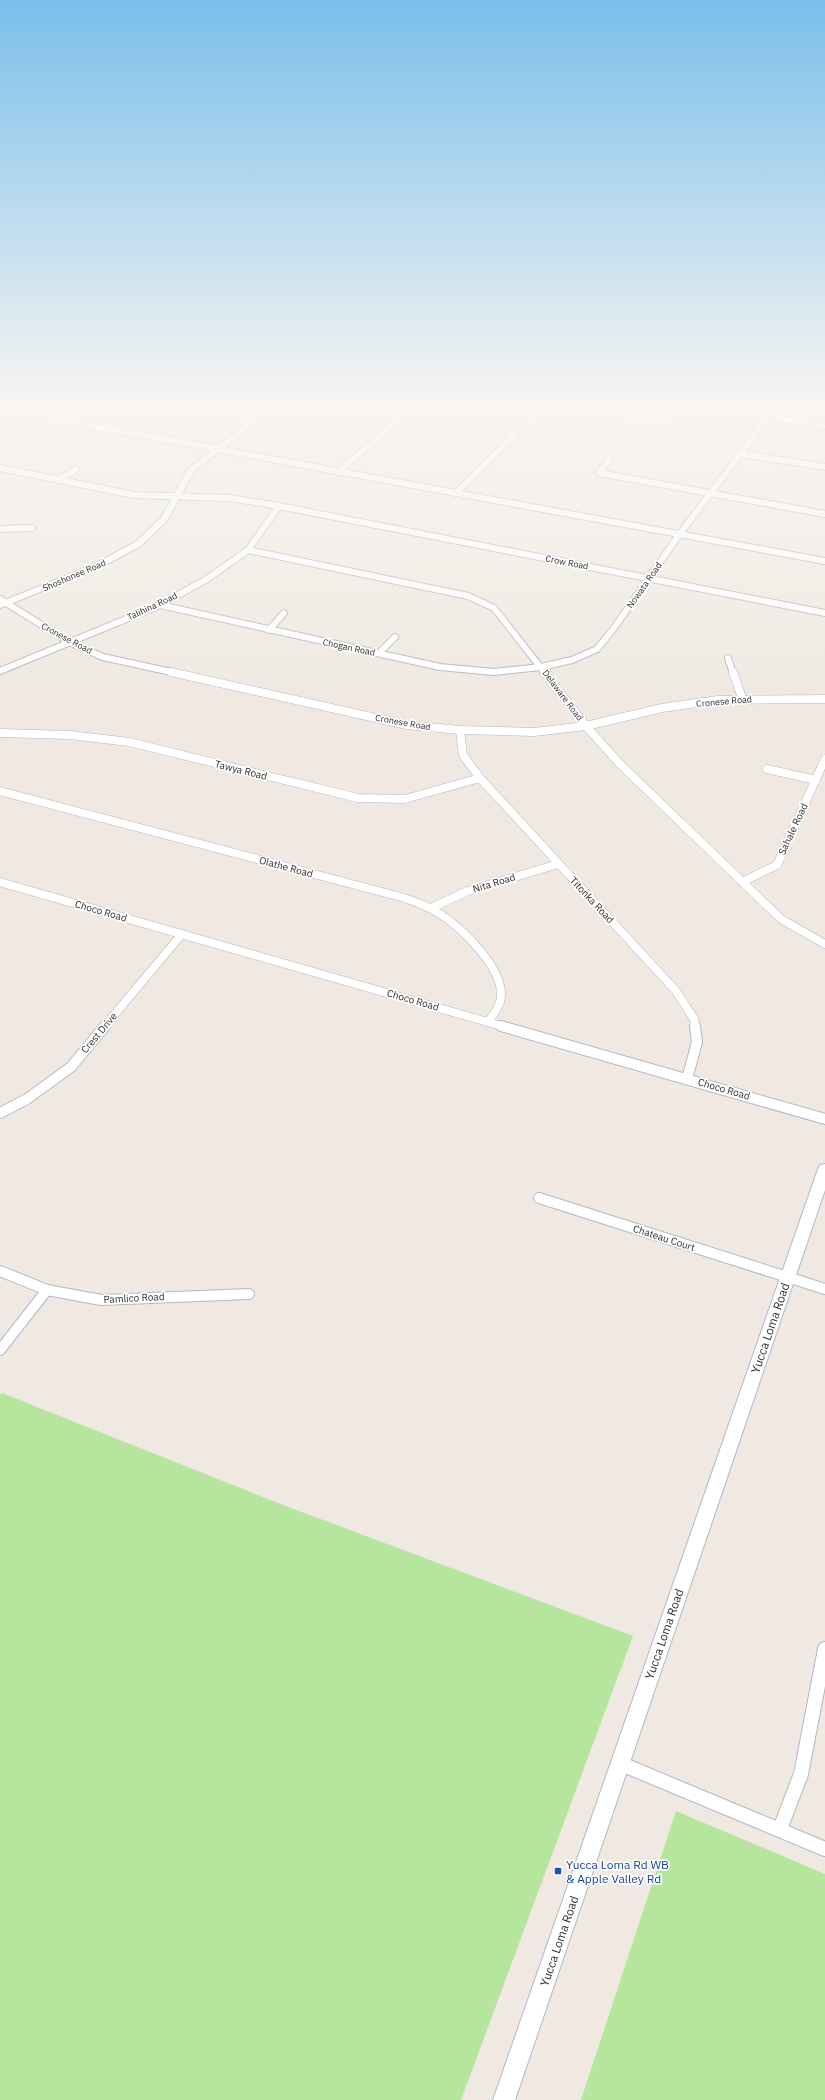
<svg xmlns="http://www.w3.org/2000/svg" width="825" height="2100" font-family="'IBM Plex Sans',sans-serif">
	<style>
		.green { fill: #b6e59e }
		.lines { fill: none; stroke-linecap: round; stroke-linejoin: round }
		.street-far3-casing { stroke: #b4b7c1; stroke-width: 8 }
		.street-far2-casing { stroke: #b4b7c1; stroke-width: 9 }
		.street-far1-casing { stroke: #b4b7c1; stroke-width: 12 }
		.street-casing { stroke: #b4b7c1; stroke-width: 16 }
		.secondary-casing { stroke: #b4b7c1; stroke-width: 2 }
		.street-far3 { stroke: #fff; stroke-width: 6 }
		.street-far2 { stroke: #fff; stroke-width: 8 }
		.street-far1 { stroke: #fff; stroke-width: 10 }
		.street { stroke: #fff; stroke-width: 14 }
		.secondary { fill: #fff; fill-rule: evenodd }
		.transit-dot { fill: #1a4fb4; stroke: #fff; stroke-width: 1.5 }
		.labels { text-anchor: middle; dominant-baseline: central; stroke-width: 3.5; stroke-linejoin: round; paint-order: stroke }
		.far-street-label { font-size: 9px; fill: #2e2e2e; stroke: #fff }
		.street-label { font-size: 10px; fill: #2e2e2e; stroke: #fff }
		.near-street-label { font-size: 12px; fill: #2e2e2e; stroke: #fff }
		.near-transit-label { font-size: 12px; fill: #164399; stroke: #fff; text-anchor: start }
	</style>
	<rect width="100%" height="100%" fill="#efe9e1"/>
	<g class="green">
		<path d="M2,1393L283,1505L633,1636L461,2100H0V1395Z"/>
		<path d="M676,1811L825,1874V2100H581Z"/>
	</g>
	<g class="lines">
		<defs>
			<g id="street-far3">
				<path d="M162,403L254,420"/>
				<path d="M539,403L662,423L679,403"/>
				<path d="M686,403L825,426"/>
				<path d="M0,409L825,561"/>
				<path d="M741,454L825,467"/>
				<path d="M609,459L599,473L825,514"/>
				<path d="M0,468L134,495L230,498L279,506L825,613"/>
				<path d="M338,472L418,403"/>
				<path d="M59,480L76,469"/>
				<path d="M456,493L544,404"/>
				<path d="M0,529L32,528"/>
				<path d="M248,550L468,596L494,608L545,673"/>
				<path d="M0,599L69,642L103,657L176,673"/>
				<path d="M160,605L440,667L494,672L541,667L572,660L597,649L614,628L679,535L768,417"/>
				<path d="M269,630L284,613"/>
				<path d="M379,653L395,637"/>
				<path d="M728,658L733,673"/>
				<path d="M0,671L160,605L207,579L248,550L279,506"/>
			</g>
			<g id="street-far2">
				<path d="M171,672L407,725L460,730L534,732L586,726L662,708L718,700L825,699"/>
				<path d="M544,672L586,726L618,762L781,919L825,944"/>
				<path d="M733,672L742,698"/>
				<path d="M460,730L463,755L480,778L676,991L694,1019L695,1027"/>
				<path d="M0,733L70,735L129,742L358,798L405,799L480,778"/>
				<path d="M767,769L816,780"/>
				<path d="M0,791L401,897C414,901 428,906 440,914C462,928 502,967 501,995C501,1005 494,1014 488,1022"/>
				<path d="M0,882L505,1027"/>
				<path d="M742,882L777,865L825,759"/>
				<path d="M431,908L468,891L558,864"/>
				<path d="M104,1027L182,934"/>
			</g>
			<g id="street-far1">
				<path d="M501,1026L825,1119"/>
				<path d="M687,1079L697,1042L695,1026"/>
				<path d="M0,1113L27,1099L71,1067L105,1026"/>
				<path d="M539,1198L825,1289"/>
				<path d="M0,1271L47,1290L101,1300L249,1294"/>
				<path d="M0,1350L47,1290"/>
			</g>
			<g id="street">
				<path d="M619,1763L825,1849"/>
				<path d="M780,1829L801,1774L825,1649"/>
			</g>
			<g id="secondary">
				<path d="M271,403H280L193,473L167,521L141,546L98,569L0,608V602L92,565L135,542L161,518L187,470Z"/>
				<path d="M825,1164V1190L515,2100H493L818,1169L820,1165Z"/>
			</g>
		</defs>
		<use href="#street-far3" class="street-far3-casing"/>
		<use href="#street-far2" class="street-far2-casing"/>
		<use href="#street-far1" class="street-far1-casing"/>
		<use href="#street" class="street-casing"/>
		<use href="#secondary" class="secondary-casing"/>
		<use href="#street-far3" class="street-far3"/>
		<use href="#street-far2" class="street-far2"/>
		<use href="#street-far1" class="street-far1"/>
		<use href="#street" class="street"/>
		<use href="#secondary" class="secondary"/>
	</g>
	<linearGradient id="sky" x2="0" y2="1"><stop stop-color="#7abfeb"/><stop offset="0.58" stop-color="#f8f5f2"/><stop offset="1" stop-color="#f8f5f2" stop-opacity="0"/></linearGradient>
	<rect width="825" height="697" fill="url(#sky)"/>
	<rect class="transit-dot" x="554" y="1867" width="8" height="8" rx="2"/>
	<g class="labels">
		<g class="far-street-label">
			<text transform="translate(567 562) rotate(11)">Crow Road</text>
			<text transform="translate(74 575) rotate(-23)">Shoshonee Road</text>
			<text transform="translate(644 585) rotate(-55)">Nowata Road</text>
			<text transform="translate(152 606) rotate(-25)">Talihina Road</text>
			<text transform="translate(67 638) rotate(28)">Cronese Road</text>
			<text transform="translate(349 647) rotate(12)">Chogan Road</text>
			<text transform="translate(563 695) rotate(53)">Delaware Road</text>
			<text transform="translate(724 701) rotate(-5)">Cronese Road</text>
			<text transform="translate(403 722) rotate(10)">Cronese Road</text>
		</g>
		<g class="street-label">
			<text transform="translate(241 770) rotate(14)">Tawya Road</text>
			<text transform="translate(793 829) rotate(-65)">Sahale Road</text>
			<text transform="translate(286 867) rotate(15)">Olathe Road</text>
			<text transform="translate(494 883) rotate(-17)">Nita Road</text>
			<text transform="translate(592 900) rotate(47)">Titonka Road</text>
			<text transform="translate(101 911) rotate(16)">Choco Road</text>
			<text transform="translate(413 1000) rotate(16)">Choco Road</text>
			<text transform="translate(99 1033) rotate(-50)">Crest Drive</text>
			<text transform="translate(724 1089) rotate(16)">Choco Road</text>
			<text transform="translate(664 1238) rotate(18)">Chateau Court</text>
			<text transform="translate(134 1298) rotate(-3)">Pamlico Road</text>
		</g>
		<g class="near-street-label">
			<text transform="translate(770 1328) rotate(-71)">Yucca Loma Road</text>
			<text transform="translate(664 1634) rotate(-71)">Yucca Loma Road</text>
			<text transform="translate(559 1941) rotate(-71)">Yucca Loma Road</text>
		</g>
		<g class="near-transit-label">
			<text x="566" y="1864">Yucca Loma Rd WB<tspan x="566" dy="14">&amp; Apple Valley Rd</tspan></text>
		</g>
	</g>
</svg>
